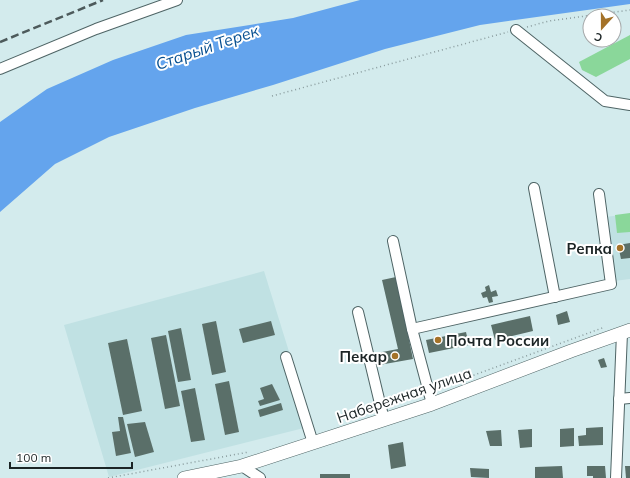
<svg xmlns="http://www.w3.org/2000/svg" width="630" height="478" font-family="Mulish,sans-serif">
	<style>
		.built { fill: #c0e1e3 }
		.green { fill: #8ad79a }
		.water { fill: #64a4ed }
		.building { fill: #5a6f69 }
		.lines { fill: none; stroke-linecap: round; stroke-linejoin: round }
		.minor-casing { stroke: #4e6465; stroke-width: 12 }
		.major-casing { stroke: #4e6465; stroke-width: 14 }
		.path { stroke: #899b9d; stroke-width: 1.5; stroke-dasharray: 1 3; stroke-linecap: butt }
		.minor { stroke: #fff; stroke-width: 10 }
		.major { stroke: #fff; stroke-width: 13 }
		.rail { stroke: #4d5a5b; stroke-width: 2.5; stroke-dasharray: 8 4; stroke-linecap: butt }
		.poi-dot { fill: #a47228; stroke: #fff; stroke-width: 1.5 }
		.labels { text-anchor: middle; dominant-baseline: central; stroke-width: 4; stroke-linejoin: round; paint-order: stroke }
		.poi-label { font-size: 15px; font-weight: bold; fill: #1b2425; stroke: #fff; text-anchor: end }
		.street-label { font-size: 15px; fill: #1b2425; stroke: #fff }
		.water-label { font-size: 16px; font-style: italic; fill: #085091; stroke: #fff }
	</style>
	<rect width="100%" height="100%" fill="#d3ebed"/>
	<g class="built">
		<path d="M630,214V279L614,281L605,217Z"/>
		<path d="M264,271L312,426L109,477L64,325Z"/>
	</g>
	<g class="green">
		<path d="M630,35V59L596,77L582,70L579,62Z"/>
		<path d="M630,213V232L617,233L615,215Z"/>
	</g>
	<path class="water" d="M360,0H630V4L480,25L385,49L273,85L195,108L109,137L55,164L0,212V122L47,89L113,60L186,35L293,18Z"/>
	<g class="building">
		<path d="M630,243V258L621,259L618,245Z"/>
		<path d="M396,277L413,359L379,365L377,353L398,349L382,280Z"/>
		<path d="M489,285L491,292L496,290L498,296L492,297L493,302L489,303L487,297L483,298L481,293L486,291L485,287Z"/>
		<path d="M567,311L570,322L558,325L556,315Z"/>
		<path d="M530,316L533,331L495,340L491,325Z"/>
		<path d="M216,321L226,372L212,375L202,324Z"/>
		<path d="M271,321L275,335L243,343L239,329Z"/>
		<path d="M181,328L191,380L178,382L168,331Z"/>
		<path d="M466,332L469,345L429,353L426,340Z"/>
		<path d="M166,335L180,406L165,409L151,338Z"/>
		<path d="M127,339L142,411L123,415L108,343Z"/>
		<path d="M604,358L607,367L601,368L598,360Z"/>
		<path d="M229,381L239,432L225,435L215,384Z"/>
		<path d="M272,384L280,400L260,406L258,401L264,399L260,388Z"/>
		<path d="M195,388L205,440L191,442L181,391Z"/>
		<path d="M281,403L283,410L260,417L258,410Z"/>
		<path d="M118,417H123L131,453L116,456L112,432L120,431Z"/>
		<path d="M145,422L154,452L135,457L127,424Z"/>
		<path d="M603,427V445L579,446L578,436L586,435V428Z"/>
		<path d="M574,428V446L560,447V429Z"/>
		<path d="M532,429V447L520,448L518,430Z"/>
		<path d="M501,430L502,446H490L486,431Z"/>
		<path d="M403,442L406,466L391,469L388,445Z"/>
		<path d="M562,466L563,478H535V467Z"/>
		<path d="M587,466H605L606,478H593V476H587Z"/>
		<path d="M625,466H630V478H626Z"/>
		<path d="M470,468L489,469V478L471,477Z"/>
		<rect x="320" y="474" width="30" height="4"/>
	</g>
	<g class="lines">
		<defs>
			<g id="minor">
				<path d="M516,30L605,101L630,105"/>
				<path d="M0,69L96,29L177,0"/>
				<path d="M534,188L555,297"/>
				<path d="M393,241L412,329L432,404"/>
				<path d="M358,312L384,420"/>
				<path d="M412,329L611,284L599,194"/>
				<path d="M286,357L313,443"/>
				<path d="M619,399L630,398"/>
				<path d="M242,466L260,478"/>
				<path d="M616,478L622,333"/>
			</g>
			<path id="major" d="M184,478L242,466L432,404L571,351L630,330"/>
		</defs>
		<use href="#minor" class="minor-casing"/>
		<use href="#major" class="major-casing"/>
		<g class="path">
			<path d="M527,27L549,21L630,10"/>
			<path d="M272,96L508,32"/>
			<path d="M436,389L605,327"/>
			<path d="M397,404L420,395"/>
			<path d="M108,478L249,452"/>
		</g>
		<use href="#minor" class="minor"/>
		<use href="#major" class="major"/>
		<path class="rail" d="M0,42L103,0"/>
	</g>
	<g class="poi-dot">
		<circle cx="620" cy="248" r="4"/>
		<circle cx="438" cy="340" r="4"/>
		<circle cx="395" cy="356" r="4"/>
	</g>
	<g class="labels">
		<g class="poi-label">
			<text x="612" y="248">Репка</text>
			<text x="446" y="340" text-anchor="start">Почта России</text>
			<text x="387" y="356">Пекар</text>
		</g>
		<g class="street-label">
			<text transform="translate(404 395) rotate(-19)">Набережная улица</text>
		</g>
		<g class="water-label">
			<text transform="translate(207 47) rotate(-19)">Старый Терек</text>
		</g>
	</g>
	<g transform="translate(602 28) rotate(201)"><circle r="19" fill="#ffffff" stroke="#a4a7a8"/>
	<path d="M0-3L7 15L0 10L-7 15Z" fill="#a47228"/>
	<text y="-6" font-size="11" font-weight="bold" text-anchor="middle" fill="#1b2425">С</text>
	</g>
	<path d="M10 462v6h122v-6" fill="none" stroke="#1b2425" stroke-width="2"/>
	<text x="16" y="462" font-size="12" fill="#1b2425" stroke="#ffffff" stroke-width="3" paint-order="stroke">100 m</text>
</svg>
